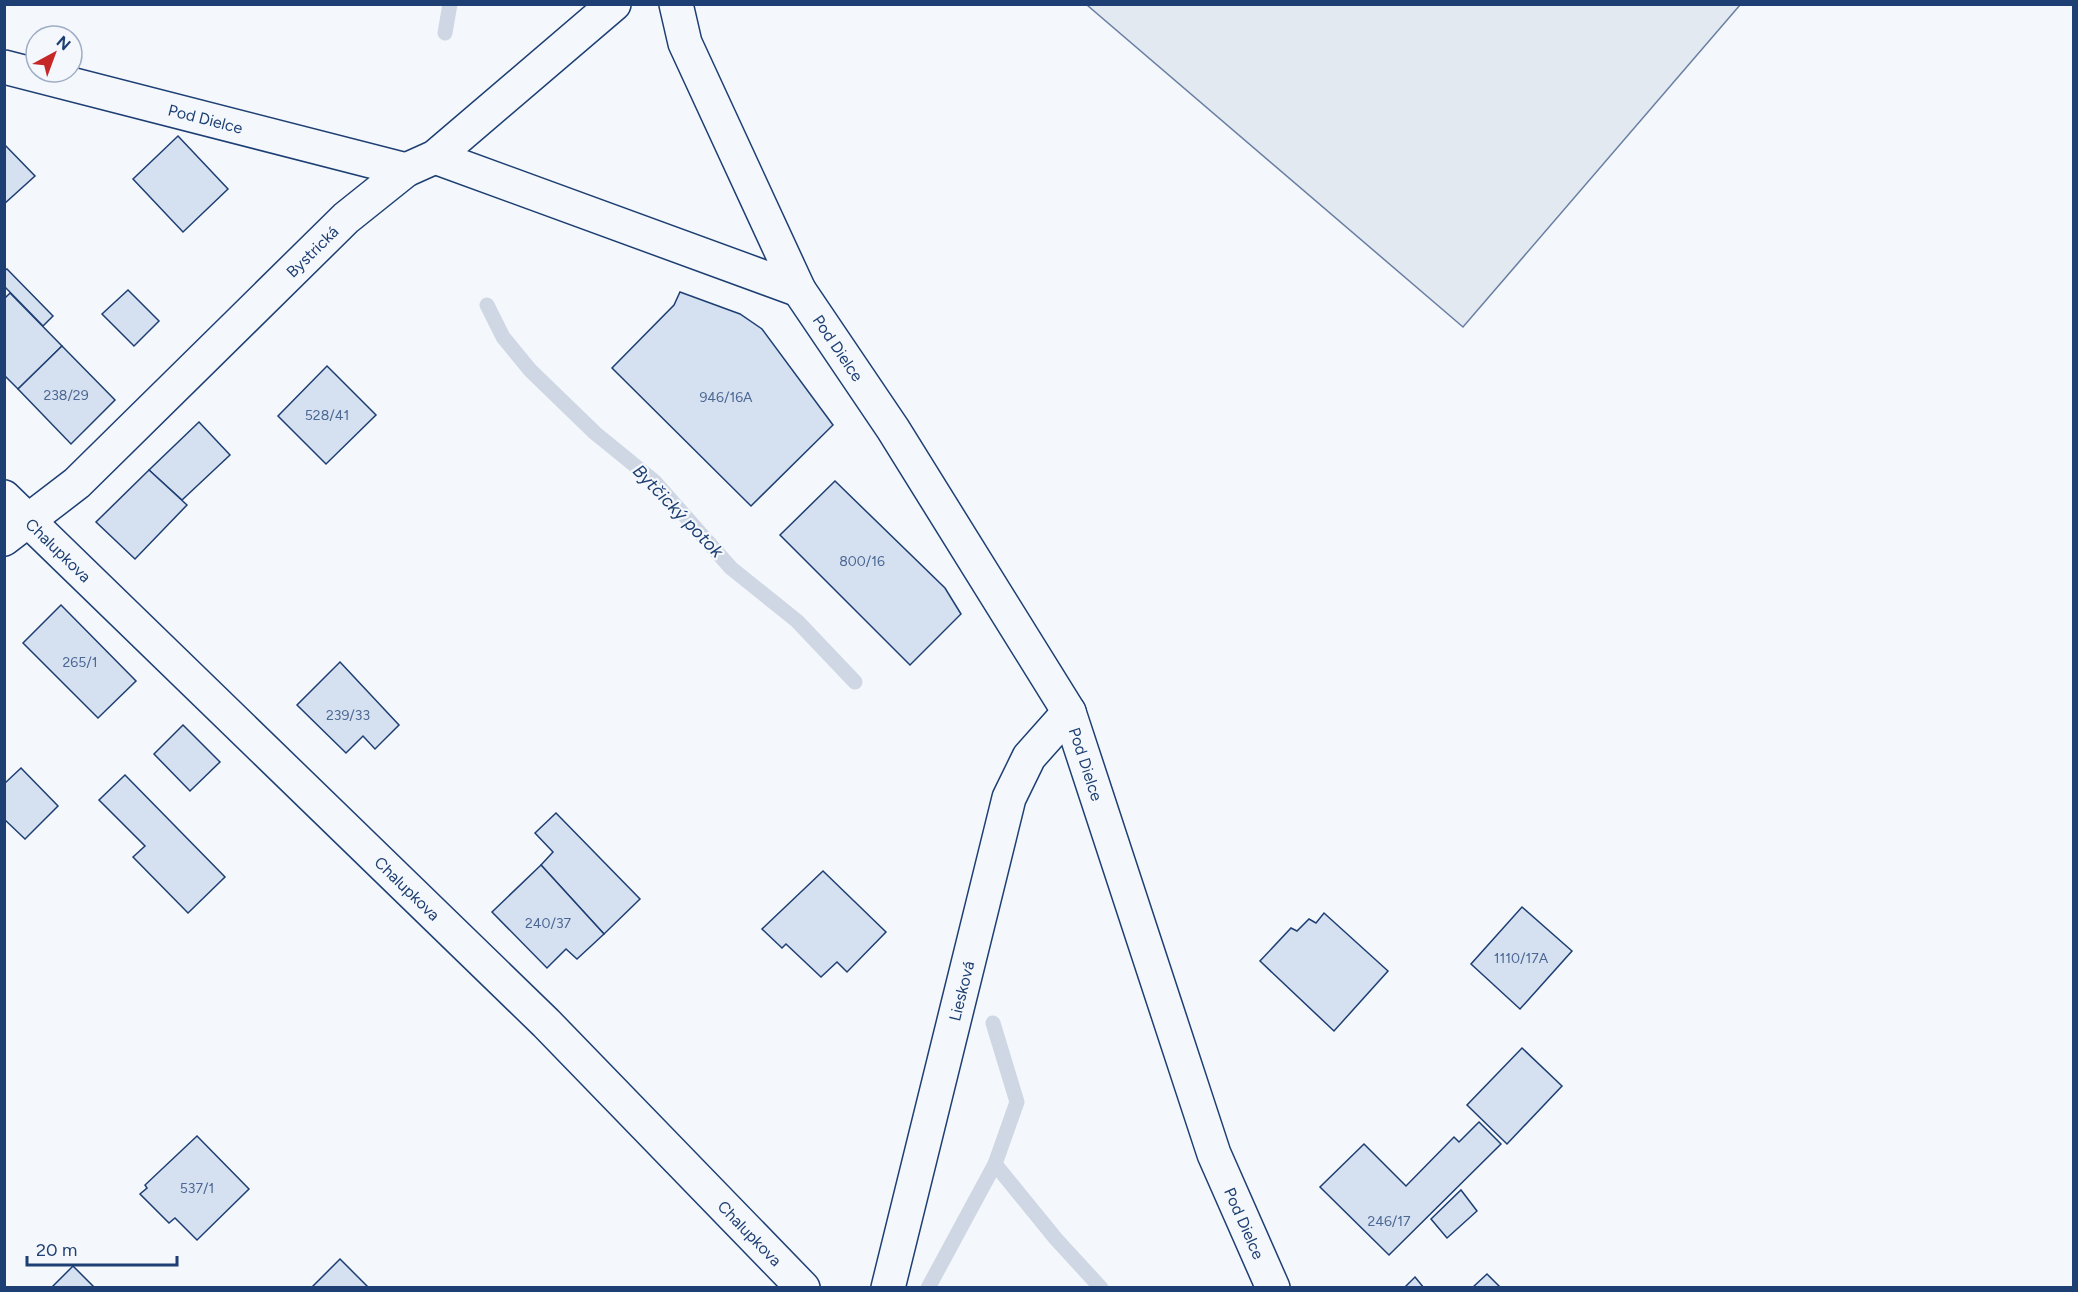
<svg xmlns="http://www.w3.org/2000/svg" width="2078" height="1292" font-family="Figtree,sans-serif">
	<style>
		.garden { fill: #e3e9f0; stroke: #687fa3; stroke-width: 1.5 }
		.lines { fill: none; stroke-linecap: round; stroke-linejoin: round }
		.stream { stroke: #cfd7e4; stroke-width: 15 }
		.building { fill: #d5e0f0; stroke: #1d3f73; stroke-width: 1.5 }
		.minor-casing { stroke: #1d3f73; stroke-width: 36 }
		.minor { stroke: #f4f7fb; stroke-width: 33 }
		.labels { text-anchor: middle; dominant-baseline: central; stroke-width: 4.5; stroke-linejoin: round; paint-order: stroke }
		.number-label { font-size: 14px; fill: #4b6792 }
		.street-label { font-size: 16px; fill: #1d3f73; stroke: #f4f7fb }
		.water-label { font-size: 18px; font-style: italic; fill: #1d3f73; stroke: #f4f7fb }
	</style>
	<rect width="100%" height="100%" fill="#f4f7fb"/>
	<path class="garden" d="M1087,5H1740L1463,327Z"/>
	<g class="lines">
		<g class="stream">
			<path d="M445,33L450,4"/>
			<path d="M487,305L503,337L530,370L595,433L654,481L731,568L797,621L855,682"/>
			<path d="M993,1023L1017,1102L995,1164L1056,1239L1101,1288"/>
			<path d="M928,1288L995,1164"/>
		</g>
	</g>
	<g class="building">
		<path d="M178,136L228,189L183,232L133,179Z"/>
		<path d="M4,144L35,176L4,204Z"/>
		<path d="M7,269L53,316L43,326L4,286V271Z"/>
		<path d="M128,290L159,321L134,346L102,314Z"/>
		<path d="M680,292L740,314L762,329L833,425L751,506L612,368L674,305Z"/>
		<path d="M10,293L62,346L18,389L4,375V299Z"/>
		<path d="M62,346L115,400L71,444L18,389Z"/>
		<path d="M327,366L376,415L326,464L278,416Z"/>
		<path d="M199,422L230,455L182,500L149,470Z"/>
		<path d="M149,470L187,505L135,559L96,522Z"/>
		<path d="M835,481L945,588L961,614L910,665L780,535Z"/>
		<path d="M61,605L136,681L98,718L23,643Z"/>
		<path d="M340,662L399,725L375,749L363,736L346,753L297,705Z"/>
		<path d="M183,725L220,762L190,791L154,754Z"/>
		<path d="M21,768L58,806L25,839L4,819V784Z"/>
		<path d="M125,775L225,877L188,913L133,857L145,846L99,800Z"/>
		<path d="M556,813L640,899L604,934L541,865L553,852L535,833Z"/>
		<path d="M541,865L604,934L577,959L566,949L547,968L492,912Z"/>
		<path d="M823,871L886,932L847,972L837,962L821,977L786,944L782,948L762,929Z"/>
		<path d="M1522,907L1572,951L1520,1009L1471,964Z"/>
		<path d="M1324,913L1388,971L1334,1031L1260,961L1291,928L1297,931L1309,919L1316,923Z"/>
		<path d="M1522,1048L1562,1086L1507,1144L1467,1105Z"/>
		<path d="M1479,1122L1501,1144L1389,1255L1320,1187L1364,1144L1406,1186L1454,1137L1459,1142Z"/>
		<path d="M197,1136L249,1189L197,1240L175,1218L169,1223L140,1194L147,1188L145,1185Z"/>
		<path d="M1461,1190L1477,1211L1447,1238L1431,1219Z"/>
		<path d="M340,1259L369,1288H311Z"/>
		<path d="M73,1266L95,1288H51Z"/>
		<path d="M1487,1274L1501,1288H1472Z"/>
		<path d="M1415,1277L1424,1288H1404Z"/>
	</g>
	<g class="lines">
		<defs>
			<g id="minor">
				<path id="s1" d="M676,4L685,43L799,290L893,429L1069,712L1214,1154L1273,1288"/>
				<path id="s2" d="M4,67L406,170"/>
				<path d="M435,157L799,290"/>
				<path id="s3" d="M4,497L546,1023L803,1288"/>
				<path id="s4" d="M4,539L77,483L346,218L406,170L435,157L614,4"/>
				<path id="s5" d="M888,1288L1009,798L1029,757L1069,712"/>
			</g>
		</defs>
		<use href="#minor" class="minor-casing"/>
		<use href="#minor" class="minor"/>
	</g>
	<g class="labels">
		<g class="number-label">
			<text x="66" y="395">238/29</text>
			<text x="726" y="397">946/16A</text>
			<text x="327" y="415">528/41</text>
			<text x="862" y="561">800/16</text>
			<text x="80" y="662">265/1</text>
			<text x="348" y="715">239/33</text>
			<text x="548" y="923">240/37</text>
			<text x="1521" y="958">1110/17A</text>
			<text x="197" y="1188">537/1</text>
			<text x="1389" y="1221">246/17</text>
		</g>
		<g class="street-label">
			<text stroke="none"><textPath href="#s2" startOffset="208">Pod Dielce</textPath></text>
			<text stroke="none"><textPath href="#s4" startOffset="422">Bystrická</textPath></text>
			<text stroke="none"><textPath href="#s1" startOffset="382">Pod Dielce</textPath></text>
			<text stroke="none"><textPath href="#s3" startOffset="76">Chalupkova</textPath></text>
			<text stroke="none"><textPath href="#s1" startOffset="868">Pod Dielce</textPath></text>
			<text stroke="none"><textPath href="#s3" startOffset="562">Chalupkova</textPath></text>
			<text stroke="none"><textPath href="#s5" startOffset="306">Liesková</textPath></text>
			<text stroke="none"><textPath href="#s1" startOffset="1354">Pod Dielce</textPath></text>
			<text stroke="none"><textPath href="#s3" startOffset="1048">Chalupkova</textPath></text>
		</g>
		<g class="water-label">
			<text transform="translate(678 511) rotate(46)">Bytčický potok</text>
		</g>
	</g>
	<rect width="2078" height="1292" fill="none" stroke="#1d3f73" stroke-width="12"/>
	<g transform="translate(54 54) rotate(41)"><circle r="28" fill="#f4f7fb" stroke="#9eadc5" stroke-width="1.5"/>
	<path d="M0-4.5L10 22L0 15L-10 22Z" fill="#c62828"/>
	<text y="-9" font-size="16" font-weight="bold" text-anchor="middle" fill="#1d3f73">N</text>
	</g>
	<path d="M27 1256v9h150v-9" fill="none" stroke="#1d3f73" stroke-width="3"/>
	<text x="36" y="1256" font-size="18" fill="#1d3f73" stroke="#f4f7fb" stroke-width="4.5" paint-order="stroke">20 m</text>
</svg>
